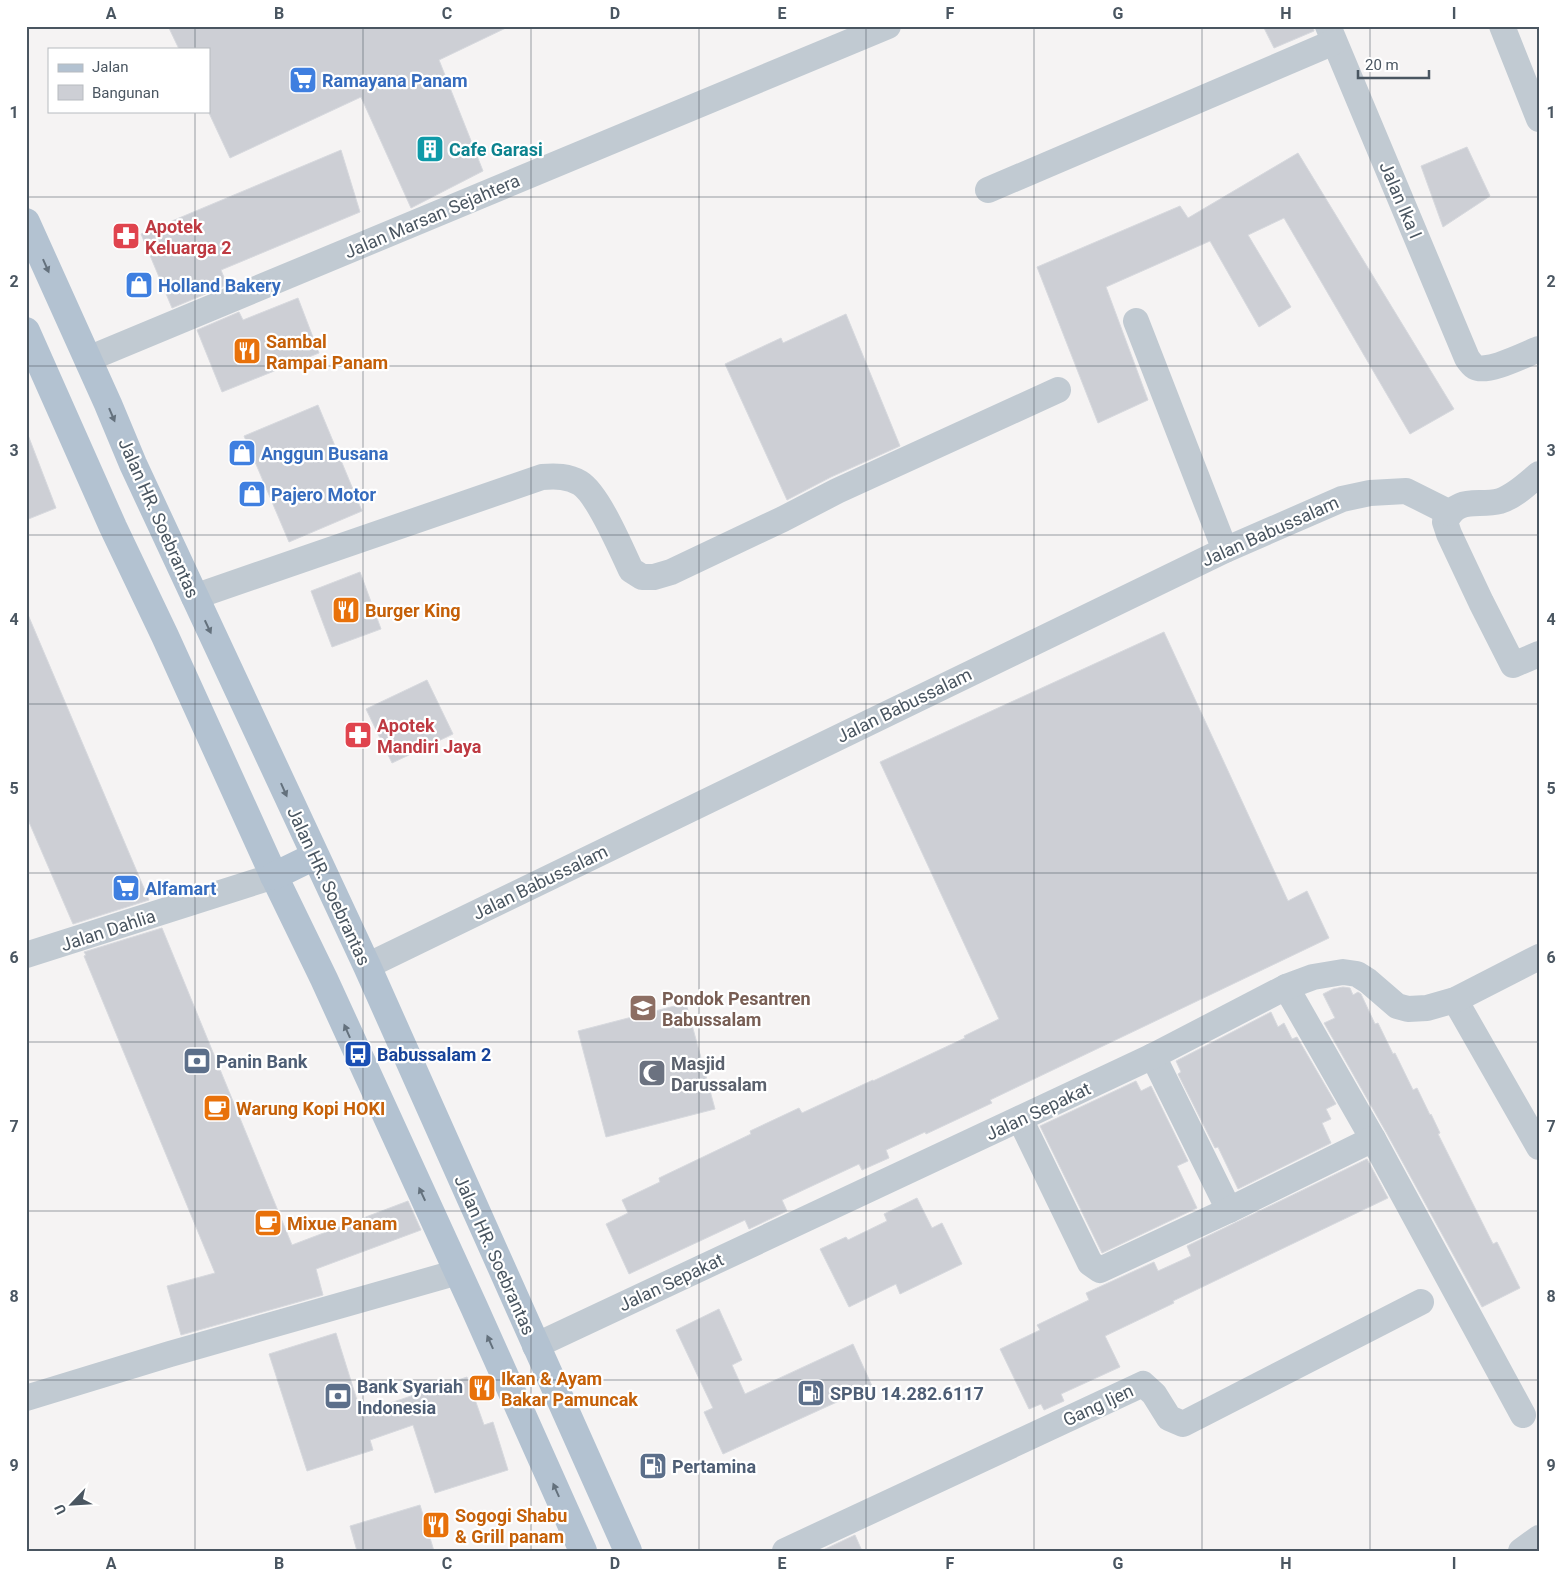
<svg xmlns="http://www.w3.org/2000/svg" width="1565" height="1577" font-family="Roboto,sans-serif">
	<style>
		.building { fill: #cdcfd5; stroke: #d7d9de }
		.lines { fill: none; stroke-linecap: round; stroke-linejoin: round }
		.minor { stroke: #c1cad2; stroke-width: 26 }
		.primary { stroke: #b3c2d1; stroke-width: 28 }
		.oneway { fill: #64717d }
		.grid { fill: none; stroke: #4a5661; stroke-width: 1; stroke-opacity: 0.55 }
		.labels { text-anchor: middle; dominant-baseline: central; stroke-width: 4.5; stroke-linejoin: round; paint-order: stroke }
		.shop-label { font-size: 18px; font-weight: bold; fill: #366cbe; stroke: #fff; text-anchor: start }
		.culture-label { font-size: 18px; font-weight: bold; fill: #0d838f; stroke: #fff; text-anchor: start }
		.street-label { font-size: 18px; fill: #4a5661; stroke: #fff }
		.health-label { font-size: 18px; font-weight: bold; fill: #be3a42; stroke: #fff; text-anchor: start }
		.food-label { font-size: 18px; font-weight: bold; fill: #c56008; stroke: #fff; text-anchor: start }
		.education-label { font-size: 18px; font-weight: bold; fill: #785e54; stroke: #fff; text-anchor: start }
		.transit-label { font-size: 18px; font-weight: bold; fill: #164399; stroke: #fff; text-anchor: start }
		.service-label { font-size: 18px; font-weight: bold; fill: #4e5e75; stroke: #fff; text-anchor: start }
		.worship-label { font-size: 18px; font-weight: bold; fill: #5b616d; stroke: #fff; text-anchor: start }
		.neatline { fill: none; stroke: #4a5661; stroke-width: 2 }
		.grid-label { font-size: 16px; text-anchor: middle; font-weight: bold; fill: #4a5661 }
	</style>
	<rect width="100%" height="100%" fill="#f5f3f3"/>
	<g class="building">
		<path d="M168,26H510L439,60L483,171L411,208L361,97L230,158L209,113V49H179Z"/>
		<path d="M1263,26H1313L1314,31L1274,48Z"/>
		<path d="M1467,147L1490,196L1443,227L1421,166Z"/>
		<path d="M341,150L360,212L221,270L227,285L172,308L141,234Z"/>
		<path d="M1298,153L1454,409L1410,434L1284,218L1248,235L1291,307L1259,327L1210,241L1106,287L1148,400L1098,423L1037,267L1180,206L1188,218Z"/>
		<path d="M298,298L319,353L222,392L197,330L239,312L243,320Z"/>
		<path d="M846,314L900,446L831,477L787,500L725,364L781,338L783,343Z"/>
		<path d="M318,405L362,511L289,542L244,436Z"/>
		<path d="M26,435H28L56,508L26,520Z"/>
		<path d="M360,572L381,629L332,647L311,591Z"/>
		<path d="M26,610L149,900L73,924L26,815Z"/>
		<path d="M1164,632L1288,901L1307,891L1329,938L990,1100L992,1103L926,1134L925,1132L886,1150L889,1158L862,1170L859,1164L782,1200L787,1211L749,1229L745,1220L629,1274L606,1224L628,1213L622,1200L660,1182L659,1178L751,1134L750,1131L799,1108L802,1113L873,1080V1081L965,1038L964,1036L999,1019L880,762Z"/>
		<path d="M427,680L453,734L392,763L366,709Z"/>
		<path d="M162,928L292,1245L408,1201L421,1230L316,1269L323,1295L181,1335L167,1286L215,1273L84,956L86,955L84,952Z"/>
		<path d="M1343,987L1350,988L1353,995L1358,992L1361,994L1375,1024L1378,1023L1393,1054L1395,1053L1413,1090L1417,1088L1430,1115L1431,1114L1440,1133L1438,1134L1493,1244L1497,1242L1520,1288L1482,1307L1386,1132L1324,1023L1335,1018L1323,994L1333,989Z"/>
		<path d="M686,1003L715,1109L606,1137L578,1031Z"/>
		<path d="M1271,1012L1278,1027L1284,1023L1292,1039L1297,1037L1336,1104L1326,1109L1331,1119L1322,1123L1331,1143L1238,1189L1218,1147L1215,1148L1178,1074L1181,1072L1176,1061Z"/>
		<path d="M1136,1081L1141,1091L1151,1086L1188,1161L1177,1166L1197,1208L1102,1253L1040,1126Z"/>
		<path d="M1367,1159L1388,1198L1173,1301L1174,1303L1105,1336L1120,1367L1061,1394L1064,1401L1044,1410L1041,1404L1029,1409L1000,1349L1040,1330L1037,1325L1089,1300L1086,1293L1154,1262L1158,1271L1191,1256L1187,1246Z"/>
		<path d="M917,1198L932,1228L942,1223L962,1264L900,1294L896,1284L849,1307L820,1249L846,1237L848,1240L887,1221L884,1214Z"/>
		<path d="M719,1309L742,1360L732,1365L745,1394L853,1344L872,1386L723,1454L704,1412L713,1408L676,1330Z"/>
		<path d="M336,1333L361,1413L467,1377L484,1425L493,1422L508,1470L435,1493L413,1425L370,1440L373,1450L307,1471L269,1354Z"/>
		<path d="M420,1505L434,1551H357L350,1526Z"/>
		<path d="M855,1535L862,1551H821Z"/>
	</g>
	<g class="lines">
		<g class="minor">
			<path d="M1328,26L1467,358C1469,361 1472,365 1475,367C1487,374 1526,354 1539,349"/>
			<path d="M1502,26L1539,119"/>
			<path d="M988,190L1334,42"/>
			<path d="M1136,321L1225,550"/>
			<path d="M88,359L888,26"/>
			<path d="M1539,474C1527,484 1515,496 1500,501C1477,507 1458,495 1445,522L1449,534L1481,602L1513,665L1539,654"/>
			<path d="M194,597L542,477C556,476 568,476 580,483C598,494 621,549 631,570L642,577H654L671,572L783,519L837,491L1058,390"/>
			<path d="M26,955L274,876"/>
			<path d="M367,966L1225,550L1342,499L1370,493L1406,491L1450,513"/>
			<path d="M1286,987L1373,1139L1523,1415"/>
			<path d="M1455,1000L1539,1147"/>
			<path d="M1153,1056L1229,1210"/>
			<path d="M1020,1119L1090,1263L1100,1270L1229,1210L1373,1139"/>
			<path d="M535,1346L1153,1056L1286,987L1313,977L1343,972L1357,974L1368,981L1397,1006L1408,1009L1427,1008L1455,1000L1539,957"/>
			<path d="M26,1398L170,1354L458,1272"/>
			<path d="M785,1551L1143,1384L1154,1394L1169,1418L1183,1424L1421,1302"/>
			<path d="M1521,1551L1539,1538"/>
		</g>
		<g class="primary">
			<path d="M26,222L108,404L133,464L367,966L628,1551"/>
			<path d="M26,331L113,527L165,636L274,876L324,979L474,1307L583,1551"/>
			<path d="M274,876L315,856"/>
		</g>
	</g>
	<defs><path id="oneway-solid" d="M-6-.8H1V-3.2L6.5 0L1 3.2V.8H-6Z" transform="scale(1.25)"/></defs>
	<g class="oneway">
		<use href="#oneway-solid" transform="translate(46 266) rotate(66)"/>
		<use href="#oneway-solid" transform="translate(112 415) rotate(67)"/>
		<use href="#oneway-solid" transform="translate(208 627) rotate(65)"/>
		<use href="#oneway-solid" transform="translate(284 790) rotate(66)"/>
		<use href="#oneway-solid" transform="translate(347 1031) rotate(-114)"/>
		<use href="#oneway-solid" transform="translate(422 1194) rotate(-115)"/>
		<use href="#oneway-solid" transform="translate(490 1342) rotate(-114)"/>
		<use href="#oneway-solid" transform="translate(556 1490) rotate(-114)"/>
	</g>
	<path class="grid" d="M195,26V49M363,26V1551M531,26V1551M699,26V1551M866,26V1551M1034,26V1551M1202,26V1551M1370,26V1551M195,111V1551M26,197H1539M26,366H1539M26,535H1539M26,704H1539M26,873H1539M26,1042H1539M26,1211H1539M26,1380H1539"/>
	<defs>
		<symbol id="supermarket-square" viewBox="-11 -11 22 22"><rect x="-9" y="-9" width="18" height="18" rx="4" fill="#3f7fe0" stroke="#fff"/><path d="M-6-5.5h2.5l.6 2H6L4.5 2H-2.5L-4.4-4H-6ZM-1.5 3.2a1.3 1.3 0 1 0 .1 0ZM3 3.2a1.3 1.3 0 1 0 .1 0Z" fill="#fff"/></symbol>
		<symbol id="building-square" viewBox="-11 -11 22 22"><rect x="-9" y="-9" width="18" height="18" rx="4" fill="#0f9aa8" stroke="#fff"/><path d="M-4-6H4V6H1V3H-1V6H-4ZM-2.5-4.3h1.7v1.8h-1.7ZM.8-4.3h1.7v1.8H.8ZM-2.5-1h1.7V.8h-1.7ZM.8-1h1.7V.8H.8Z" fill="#fff"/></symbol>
		<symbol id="pharmacy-square" viewBox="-11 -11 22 22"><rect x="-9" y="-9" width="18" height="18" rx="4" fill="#e0444e" stroke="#fff"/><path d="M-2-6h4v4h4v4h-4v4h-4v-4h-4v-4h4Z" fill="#fff"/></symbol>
		<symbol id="shop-square" viewBox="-11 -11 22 22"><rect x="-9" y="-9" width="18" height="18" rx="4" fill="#3f7fe0" stroke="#fff"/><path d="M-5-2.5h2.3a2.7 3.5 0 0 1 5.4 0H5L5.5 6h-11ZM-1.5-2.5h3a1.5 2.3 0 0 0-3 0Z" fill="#fff"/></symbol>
		<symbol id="restaurant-square" viewBox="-11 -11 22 22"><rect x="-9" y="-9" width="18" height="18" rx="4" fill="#e8710a" stroke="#fff"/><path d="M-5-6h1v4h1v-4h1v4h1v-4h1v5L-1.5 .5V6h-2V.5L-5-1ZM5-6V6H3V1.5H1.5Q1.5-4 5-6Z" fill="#fff"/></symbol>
		<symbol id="school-square" viewBox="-11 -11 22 22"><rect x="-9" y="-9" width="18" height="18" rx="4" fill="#8d6e63" stroke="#fff"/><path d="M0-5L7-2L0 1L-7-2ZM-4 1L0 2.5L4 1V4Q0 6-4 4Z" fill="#fff"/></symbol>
		<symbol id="bus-square" viewBox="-11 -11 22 22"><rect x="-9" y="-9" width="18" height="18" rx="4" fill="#1a4fb4" stroke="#fff"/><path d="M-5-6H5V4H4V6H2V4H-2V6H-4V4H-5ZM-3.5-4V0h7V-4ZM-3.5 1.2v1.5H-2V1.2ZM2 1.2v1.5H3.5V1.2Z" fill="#fff"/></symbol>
		<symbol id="bank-square" viewBox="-11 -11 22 22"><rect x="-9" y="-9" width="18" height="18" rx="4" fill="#5c6f8a" stroke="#fff"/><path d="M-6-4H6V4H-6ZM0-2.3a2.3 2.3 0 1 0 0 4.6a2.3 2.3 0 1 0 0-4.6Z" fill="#fff"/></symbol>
		<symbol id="mosque-square" viewBox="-11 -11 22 22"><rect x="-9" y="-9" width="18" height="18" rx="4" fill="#6b7280" stroke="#fff"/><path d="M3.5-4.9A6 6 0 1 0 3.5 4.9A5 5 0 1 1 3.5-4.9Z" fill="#fff"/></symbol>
		<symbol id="cafe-square" viewBox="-11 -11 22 22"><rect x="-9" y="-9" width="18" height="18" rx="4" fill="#e8710a" stroke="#fff"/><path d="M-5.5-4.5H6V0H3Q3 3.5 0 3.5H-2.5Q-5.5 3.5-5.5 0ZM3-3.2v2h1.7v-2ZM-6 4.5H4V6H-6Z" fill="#fff"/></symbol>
		<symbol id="fuel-square" viewBox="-11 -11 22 22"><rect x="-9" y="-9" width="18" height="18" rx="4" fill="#5c6f8a" stroke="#fff"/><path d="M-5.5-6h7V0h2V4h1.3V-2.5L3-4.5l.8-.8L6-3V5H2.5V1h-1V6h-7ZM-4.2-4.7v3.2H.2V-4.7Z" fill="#fff"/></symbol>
	</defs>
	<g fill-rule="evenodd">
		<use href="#supermarket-square" x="287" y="64" width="32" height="32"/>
		<use href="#building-square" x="414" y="133" width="32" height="32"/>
		<use href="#pharmacy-square" x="110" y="220" width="32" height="32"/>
		<use href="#shop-square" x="123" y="269" width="32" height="32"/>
		<use href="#restaurant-square" x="231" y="335" width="32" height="32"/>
		<use href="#shop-square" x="226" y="437" width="32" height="32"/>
		<use href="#shop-square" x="236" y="478" width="32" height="32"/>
		<use href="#restaurant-square" x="330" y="594" width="32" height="32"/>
		<use href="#pharmacy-square" x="342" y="719" width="32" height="32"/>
		<use href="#supermarket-square" x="110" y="872" width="32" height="32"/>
		<use href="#school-square" x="627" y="992" width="32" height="32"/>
		<use href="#bus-square" x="342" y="1038" width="32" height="32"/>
		<use href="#bank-square" x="181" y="1045" width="32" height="32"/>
		<use href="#mosque-square" x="636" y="1057" width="32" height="32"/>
		<use href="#cafe-square" x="201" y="1092" width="32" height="32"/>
		<use href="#cafe-square" x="252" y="1207" width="32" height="32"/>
		<use href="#restaurant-square" x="466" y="1372" width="32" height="32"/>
		<use href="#fuel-square" x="795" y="1377" width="32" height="32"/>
		<use href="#bank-square" x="322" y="1380" width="32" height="32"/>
		<use href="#fuel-square" x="637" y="1450" width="32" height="32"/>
		<use href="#restaurant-square" x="420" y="1509" width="32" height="32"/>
	</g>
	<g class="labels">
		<g class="shop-label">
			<text x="322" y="80">Ramayana Panam</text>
			<text x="158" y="285">Holland Bakery</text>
			<text x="261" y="453">Anggun Busana</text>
			<text x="271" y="494">Pajero Motor</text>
			<text x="145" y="888">Alfamart</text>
		</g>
		<g class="culture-label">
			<text x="449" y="149">Cafe Garasi</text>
		</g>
		<g class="street-label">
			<text transform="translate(1401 200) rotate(67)">Jalan Ika I</text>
			<text transform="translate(432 216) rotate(-23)">Jalan Marsan Sejahtera</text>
			<text transform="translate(159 518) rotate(66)">Jalan HR. Soebrantas</text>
			<text transform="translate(1270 531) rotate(-24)">Jalan Babussalam</text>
			<text transform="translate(904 705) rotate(-26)">Jalan Babussalam</text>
			<text transform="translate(540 882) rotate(-26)">Jalan Babussalam</text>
			<text transform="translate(329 886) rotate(65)">Jalan HR. Soebrantas</text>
			<text transform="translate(108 930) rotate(-18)">Jalan Dahlia</text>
			<text transform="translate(1038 1111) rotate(-25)">Jalan Sepakat</text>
			<text transform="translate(495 1255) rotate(66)">Jalan HR. Soebrantas</text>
			<text transform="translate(671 1282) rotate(-25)">Jalan Sepakat</text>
			<text transform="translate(1098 1405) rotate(-25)">Gang Ijen</text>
		</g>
		<g class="health-label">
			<text x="145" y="226">Apotek<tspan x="145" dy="21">Keluarga 2</tspan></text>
			<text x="377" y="725">Apotek<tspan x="377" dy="21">Mandiri Jaya</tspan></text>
		</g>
		<g class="food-label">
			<text x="266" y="341">Sambal<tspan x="266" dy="21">Rampai Panam</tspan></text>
			<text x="365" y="610">Burger King</text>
			<text x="236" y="1108">Warung Kopi HOKI</text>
			<text x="287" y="1223">Mixue Panam</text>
			<text x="501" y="1378">Ikan &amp; Ayam<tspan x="501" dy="21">Bakar Pamuncak</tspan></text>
			<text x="455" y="1515">Sogogi Shabu<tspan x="455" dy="21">&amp; Grill panam</tspan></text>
		</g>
		<g class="education-label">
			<text x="662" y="998">Pondok Pesantren<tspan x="662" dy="21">Babussalam</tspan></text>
		</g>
		<g class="transit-label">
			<text x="377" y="1054">Babussalam 2</text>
		</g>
		<g class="service-label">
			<text x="216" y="1061">Panin Bank</text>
			<text x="357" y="1386">Bank Syariah<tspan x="357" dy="21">Indonesia</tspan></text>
			<text x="830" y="1393">SPBU 14.282.6117</text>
			<text x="672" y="1466">Pertamina</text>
		</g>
		<g class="worship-label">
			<text x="671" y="1063">Masjid<tspan x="671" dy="21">Darussalam</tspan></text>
		</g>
	</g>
	<rect width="1565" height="1577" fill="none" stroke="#ffffff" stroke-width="55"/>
	<rect x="48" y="48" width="162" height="65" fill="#ffffff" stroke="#b7bbc0"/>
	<rect x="58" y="64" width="25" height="8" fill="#b3c2d1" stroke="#b7bbc0"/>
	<text x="92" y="72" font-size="15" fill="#4a5661">Jalan</text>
	<rect x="58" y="85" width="25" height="15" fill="#cdcfd5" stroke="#b7bbc0"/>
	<text x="92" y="98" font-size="15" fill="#4a5661">Bangunan</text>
	<g transform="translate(72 1504) rotate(245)" stroke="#ffffff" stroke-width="4" paint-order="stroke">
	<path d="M0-4L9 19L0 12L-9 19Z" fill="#4a5661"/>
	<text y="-8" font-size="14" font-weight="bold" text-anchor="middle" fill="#4a5661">U</text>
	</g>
	<path d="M1358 70v8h71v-8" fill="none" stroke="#4a5661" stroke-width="2.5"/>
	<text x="1365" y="70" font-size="15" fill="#4a5661" stroke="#ffffff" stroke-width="4" paint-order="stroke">20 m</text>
	<rect x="28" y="28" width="1510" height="1522" class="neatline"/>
	<g class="grid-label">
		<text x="111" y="19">A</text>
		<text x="279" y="19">B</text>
		<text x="447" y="19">C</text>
		<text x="615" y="19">D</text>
		<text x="782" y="19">E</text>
		<text x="950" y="19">F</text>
		<text x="1118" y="19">G</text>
		<text x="1286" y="19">H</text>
		<text x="1454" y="19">I</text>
		<text x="14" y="118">1</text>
		<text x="1551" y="118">1</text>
		<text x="14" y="287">2</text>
		<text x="1551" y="287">2</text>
		<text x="14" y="456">3</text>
		<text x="1551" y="456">3</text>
		<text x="14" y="625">4</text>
		<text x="1551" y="625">4</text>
		<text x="14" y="794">5</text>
		<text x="1551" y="794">5</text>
		<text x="14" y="963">6</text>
		<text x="1551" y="963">6</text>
		<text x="14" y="1132">7</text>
		<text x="1551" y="1132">7</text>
		<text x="14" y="1302">8</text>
		<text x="1551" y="1302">8</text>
		<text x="14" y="1471">9</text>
		<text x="1551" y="1471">9</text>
		<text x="111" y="1569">A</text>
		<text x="279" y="1569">B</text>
		<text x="447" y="1569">C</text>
		<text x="615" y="1569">D</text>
		<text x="782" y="1569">E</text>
		<text x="950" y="1569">F</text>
		<text x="1118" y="1569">G</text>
		<text x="1286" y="1569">H</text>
		<text x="1454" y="1569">I</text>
	</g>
</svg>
